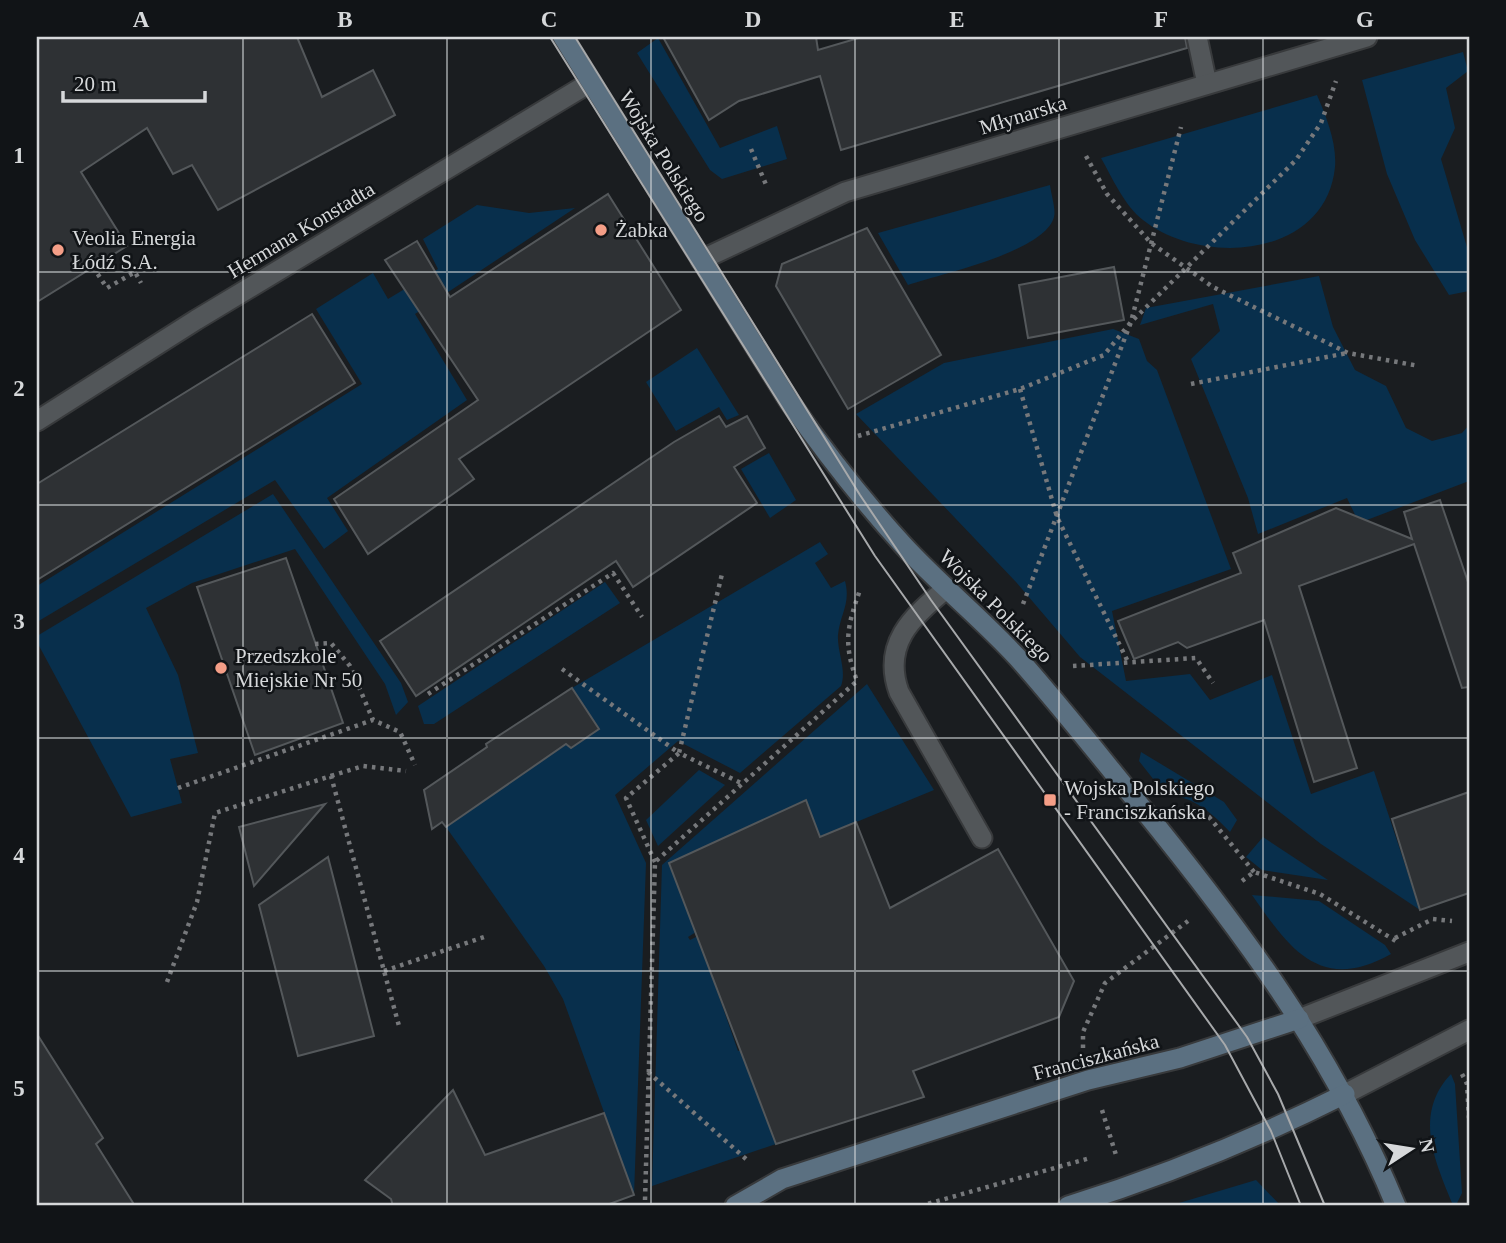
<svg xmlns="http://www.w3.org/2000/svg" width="1506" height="1243" font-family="'Times New Roman',serif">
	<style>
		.green { fill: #082f4c }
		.building { fill: #2e3134; stroke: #54585b; stroke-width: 2 }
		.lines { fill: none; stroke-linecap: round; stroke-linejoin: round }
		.service-casing { stroke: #383a3c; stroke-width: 23 }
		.minor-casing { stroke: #383a3c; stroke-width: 23 }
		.tertiary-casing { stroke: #383a3c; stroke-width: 23 }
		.secondary-casing { stroke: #383a3c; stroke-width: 23 }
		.path { stroke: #76787b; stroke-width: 4.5; stroke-dasharray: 3.5 5; stroke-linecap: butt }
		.service { stroke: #525659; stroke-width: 19 }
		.minor { stroke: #525659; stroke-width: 19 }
		.tertiary { stroke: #525659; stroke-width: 19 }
		.secondary { stroke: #5b7081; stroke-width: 19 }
		.tram { stroke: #a7a9ab; stroke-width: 2 }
		.grid { fill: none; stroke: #d6d8da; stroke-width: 2; stroke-opacity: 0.55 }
		.poi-dot { fill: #f49e87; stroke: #111417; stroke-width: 2.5 }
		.labels { text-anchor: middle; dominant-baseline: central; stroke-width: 5; stroke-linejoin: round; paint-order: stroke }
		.street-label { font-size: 21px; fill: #d6d8da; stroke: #111417 }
		.poi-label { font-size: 21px; fill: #d6d8da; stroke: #111417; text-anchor: start }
		.neatline { fill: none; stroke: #d6d8da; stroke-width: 2.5 }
		.grid-label { font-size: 23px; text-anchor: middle; font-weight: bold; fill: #d6d8da }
	</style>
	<rect width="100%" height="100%" fill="#1a1d20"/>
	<g class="green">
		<path d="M658,38L720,148L777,126L787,159L722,179L710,170L637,53Z"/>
		<path d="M1463,52L1468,71L1446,88L1455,128L1441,159L1469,254V291L1449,295L1415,240L1387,174L1362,80Z"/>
		<path d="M1317,95C1326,116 1337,143 1335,167C1326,258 1202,267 1143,220C1124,205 1113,179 1101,158Z"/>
		<path d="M1050,185C1051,194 1056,209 1054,217C1045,252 940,274 908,285L878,233Z"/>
		<path d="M477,205L529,213L575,208L415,314L467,400L327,498L348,531L324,549L275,480L37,622V586L362,384L316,309L373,273L388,299L438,269L423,239Z"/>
		<path d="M1319,276L1333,327L1355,370L1386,386L1406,428L1432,441L1462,433L1469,425V481L1359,523L1347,498L1258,534L1248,498L1191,359L1220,331L1213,304L1140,325L1146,308Z"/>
		<path d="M1113,329L1139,339L1147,361L1157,370L1231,569L1112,611L1126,681L1190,674L1210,700L1272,675L1311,794L1374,771L1420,910L1321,844L1080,657L1016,582L856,414L944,363Z"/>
		<path d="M697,348L739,415L727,420L719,407L676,431L646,382Z"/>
		<path d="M769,453L796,500L770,518L741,469Z"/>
		<path d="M273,494L401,683L408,702L396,715L385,684L295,549L192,583L146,608L178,675L198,753L170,759L182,803L131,817L37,642V636Z"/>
		<path d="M820,542L828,554L815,563L831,588L845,581C851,604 840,614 838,635C837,652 847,670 841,686L740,773L678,741L615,795L646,863L634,1195L563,999L544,966L446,827L566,744L572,748L598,729L572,688Z"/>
		<path d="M605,582L620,603L434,724H424L418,706Z"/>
		<path d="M867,684L934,790L820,837L805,800L669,863L696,932L688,937L690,940L698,936L738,1051L742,1050L776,1144L652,1186L662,865Z"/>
		<path d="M1141,752L1224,802L1237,820L1230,832C1211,812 1194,797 1165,794L1139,761Z"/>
		<path d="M699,770L725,785L658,846L646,820Z"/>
		<path d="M1263,837L1328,880L1262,870L1246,857Z"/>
		<path d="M1252,895L1319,901L1385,945L1391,954C1320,994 1289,948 1252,895Z"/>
		<path d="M1451,1074L1455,1084L1462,1193L1457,1203L1453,1205C1435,1161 1413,1114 1451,1074Z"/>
		<path d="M1256,1180L1281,1206H1169Z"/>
	</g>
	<g class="building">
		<path d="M37,37H297L322,97L373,70L395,115L218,210L192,165L173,174L147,128L81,172L127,246L37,302Z"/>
		<path d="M663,37H816L818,50L862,37H1185L1187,48L841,150L820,76L739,101L709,120Z"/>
		<path d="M608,194L681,310L459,459L474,479L368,554L334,499L478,400L385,260L417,241L450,297Z"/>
		<path d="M867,228L941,355L848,409L776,286L782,264Z"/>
		<path d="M1114,267L1124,320L1028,338L1019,285Z"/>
		<path d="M312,314L355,383L37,580V484Z"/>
		<path d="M719,416L726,427L747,416L765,448L734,467L757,503L633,587L616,561L416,696L380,641L674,442Z"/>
		<path d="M1440,500L1469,585V687L1462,688L1414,544L1299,586L1357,768L1314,782L1264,620L1187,648L1178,642L1134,659L1118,621L1241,573L1233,553L1336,508L1412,539L1404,512Z"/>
		<path d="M286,558L343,723L255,755L197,587Z"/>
		<path d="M572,688L599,729L571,748L566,744L446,827L442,822L432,829L424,790L487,747L486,744Z"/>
		<path d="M1469,792V893L1420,910L1392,819Z"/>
		<path d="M806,800L820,837L856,822L890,908L998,849L1074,981L1059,1017L913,1071L924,1097L776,1144L669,863Z"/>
		<path d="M325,804L254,886L239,827Z"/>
		<path d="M328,857L374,1036L298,1056L259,905Z"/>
		<path d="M37,1034L103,1138L96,1144L135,1206H37Z"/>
		<path d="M453,1090L485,1155L604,1113L634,1195L604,1206H393L391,1199L365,1180Z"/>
	</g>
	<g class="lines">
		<defs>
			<path id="service" d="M946,589C911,617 882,645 899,692L982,838"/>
			<g id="minor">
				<path d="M1197,37L1207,84"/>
				<path d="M701,260L845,192L1367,37"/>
				<path d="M37,421L196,320L591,82"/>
			</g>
			<g id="tertiary">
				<path d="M1299,1019L1469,952"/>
				<path d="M1345,1094L1469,1030"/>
			</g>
			<g id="secondary">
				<path d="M563,37L789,401C824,451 862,500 904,546C939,584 981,618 1017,657C1059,704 1098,754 1138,803C1243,932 1332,1051 1396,1206"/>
				<path d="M735,1206L782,1179L1088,1080L1180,1058L1299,1019"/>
				<path d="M1068,1206C1164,1176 1255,1139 1345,1094"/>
			</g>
		</defs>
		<use href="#service" class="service-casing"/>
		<use href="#minor" class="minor-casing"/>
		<use href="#tertiary" class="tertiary-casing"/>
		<use href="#secondary" class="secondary-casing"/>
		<g class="path">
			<path d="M751,149L767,187"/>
			<path d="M1086,156L1107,194L1151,243L1213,287L1348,353L1419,366"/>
			<path d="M93,267L107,288L135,272L141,283"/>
			<path d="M1191,384L1347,353"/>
			<path d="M1020,389L1057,517L1129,664"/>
			<path d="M858,436L1020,389L1104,355L1131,322L1181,127"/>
			<path d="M1023,604L1131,322L1296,160L1321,123L1336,81"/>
			<path d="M315,644L331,643L350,666L373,720"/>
			<path d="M1073,666L1196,658L1213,683"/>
			<path d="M562,669L679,753L722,574"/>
			<path d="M428,694L613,573L642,617"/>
			<path d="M331,776L363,766L406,771"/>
			<path d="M178,788L373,720L400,732L415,765"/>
			<path d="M1186,805L1209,817L1254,872"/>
			<path d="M655,862L626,798L679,753L743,784"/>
			<path d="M1242,881L1254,872L1320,894L1399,943"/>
			<path d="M1395,938L1433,919L1452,921"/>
			<path d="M384,971L484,937"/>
			<path d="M167,982L197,902L215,813L331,776L399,1026"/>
			<path d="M1083,1048V1032L1105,983L1188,921"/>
			<path d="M648,1072L746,1159"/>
			<path d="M1462,1074L1467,1084L1469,1118"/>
			<path d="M1102,1110L1116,1155"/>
			<path d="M645,1200L655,862L857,681C843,643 847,627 860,590"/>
			<path d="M920,1206L1090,1158"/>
		</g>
		<use href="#service" class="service"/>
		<use href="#minor" class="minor"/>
		<use href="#tertiary" class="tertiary"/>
		<use href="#secondary" class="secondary"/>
		<g class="tram">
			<path d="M550,37L875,556L1225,1045L1271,1131L1301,1206"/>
			<path d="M575,37L860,495L931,600L1247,1037L1278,1094L1325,1206"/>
		</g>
	</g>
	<path class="grid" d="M243,37V1206M447,37V1206M651,37V1206M855,37V1206M1059,37V1206M1263,37V1206M37,272H1469M37,505H1469M37,738H1469M37,971H1469"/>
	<g class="poi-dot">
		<circle cx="601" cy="230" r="7"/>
		<circle cx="58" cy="250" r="7"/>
		<circle cx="221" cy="668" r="7"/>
		<rect x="1043" y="793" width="14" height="14" rx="3.5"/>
	</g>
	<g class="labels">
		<g class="street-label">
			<text transform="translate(1023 115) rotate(-17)">Młynarska</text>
			<text transform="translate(664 156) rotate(58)">Wojska Polskiego</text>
			<text transform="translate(301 230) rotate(-31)">Hermana Konstadta</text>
			<text transform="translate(996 606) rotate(45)">Wojska Polskiego</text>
			<text transform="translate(1096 1057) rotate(-15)">Franciszkańska</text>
		</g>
		<g class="poi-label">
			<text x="615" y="230">Żabka</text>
			<text x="72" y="238">Veolia Energia<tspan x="72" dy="24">Łódź S.A.</tspan></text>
			<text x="235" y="656">Przedszkole<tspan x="235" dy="24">Miejskie Nr 50</tspan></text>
			<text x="1064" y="788">Wojska Polskiego<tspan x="1064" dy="24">- Franciszkańska</tspan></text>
		</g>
	</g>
	<rect width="1506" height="1243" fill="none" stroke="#111417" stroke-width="77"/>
	<g transform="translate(1411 1149) rotate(78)" stroke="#111417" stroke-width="5" paint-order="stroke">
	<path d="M0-5L12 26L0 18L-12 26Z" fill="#d6d8da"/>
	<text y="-10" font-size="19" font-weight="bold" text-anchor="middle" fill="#d6d8da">N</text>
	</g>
	<path d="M63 91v10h142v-10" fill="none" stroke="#d6d8da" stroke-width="3.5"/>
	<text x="74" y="91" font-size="21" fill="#d6d8da" stroke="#111417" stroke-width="5" paint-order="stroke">20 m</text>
	<rect x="38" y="38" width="1430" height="1166" class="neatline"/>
	<g class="grid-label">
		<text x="141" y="27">A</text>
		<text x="345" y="27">B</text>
		<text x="549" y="27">C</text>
		<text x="753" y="27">D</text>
		<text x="957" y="27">E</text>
		<text x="1161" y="27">F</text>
		<text x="1365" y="27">G</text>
		<text x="19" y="163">1</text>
		<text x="19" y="396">2</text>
		<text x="19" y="629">3</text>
		<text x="19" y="863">4</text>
		<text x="19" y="1096">5</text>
	</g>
</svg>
